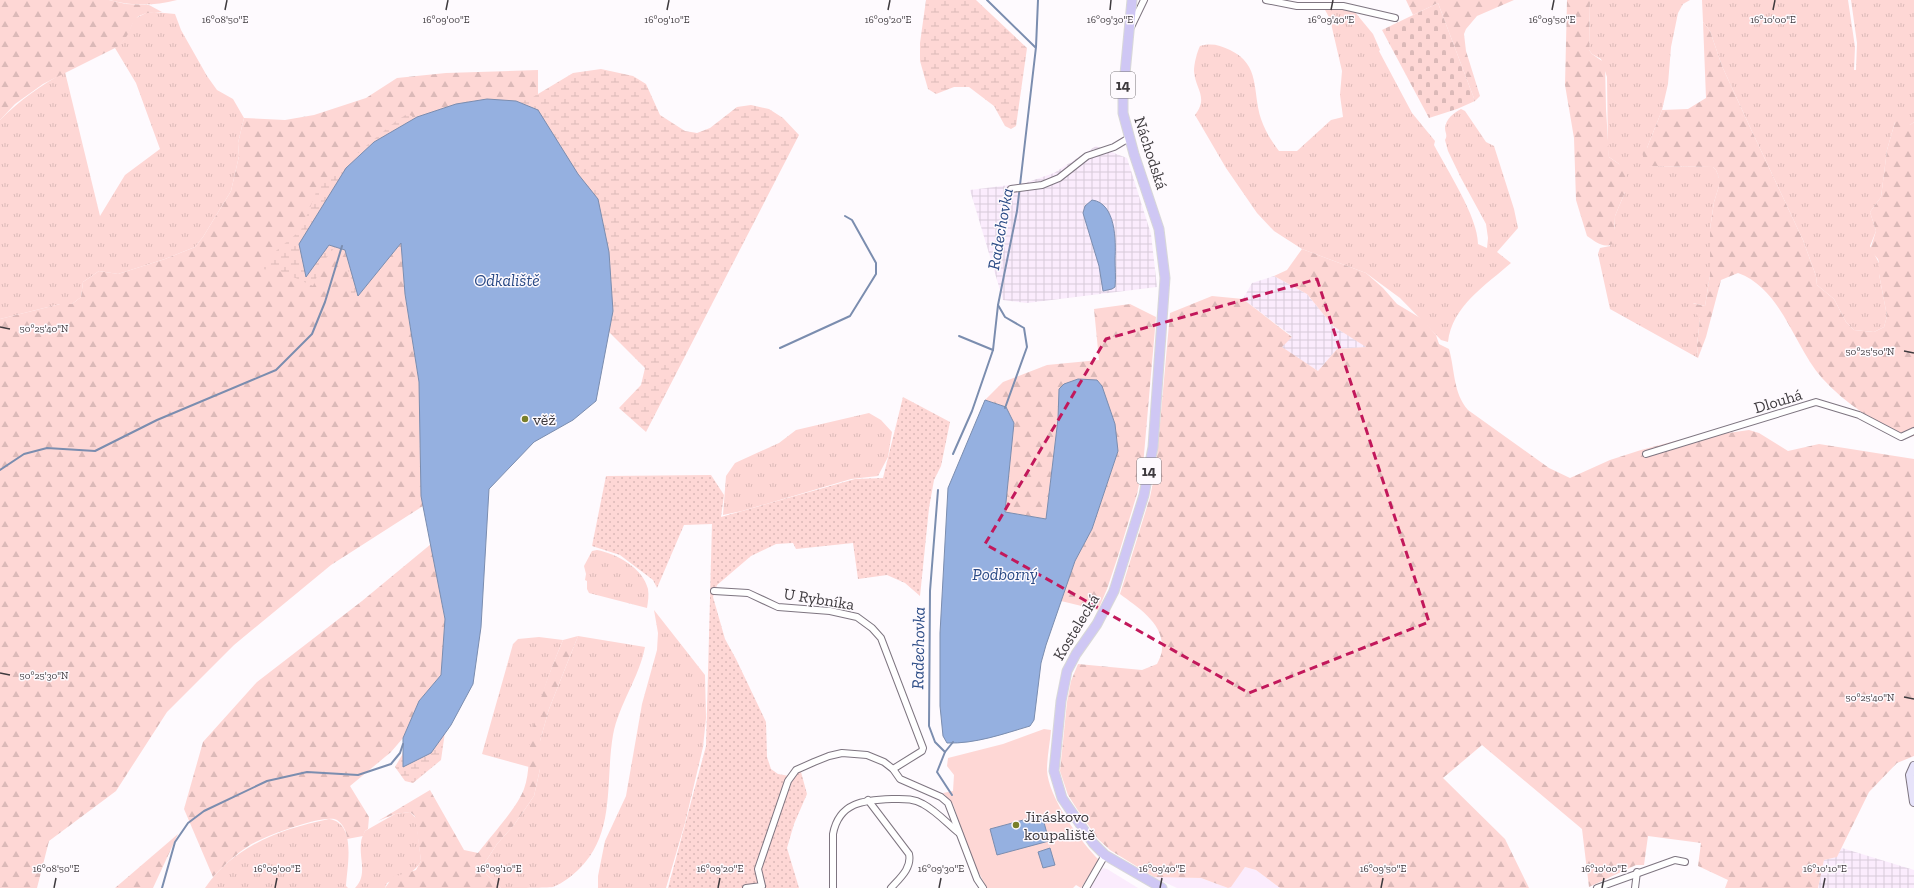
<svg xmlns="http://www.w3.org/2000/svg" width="1914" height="888" font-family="'Zilla Slab',serif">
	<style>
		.built { fill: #fbecfd }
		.industrial { fill: url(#industrial-grid) }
		.grass { fill: url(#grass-tufts) }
		.forest { fill: url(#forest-firs) }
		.wetland { fill: url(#wetland-marsh) }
		.cemetery { fill: url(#cemetery-stones) }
		.park { fill: #fed7d5 }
		.garden { fill: url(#garden-dots) }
		.water { fill: #95b0e0; stroke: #7b8daf }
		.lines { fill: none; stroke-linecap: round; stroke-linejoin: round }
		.stream { stroke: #7b8daf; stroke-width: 2 }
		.street-casing { stroke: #7e7580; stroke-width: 8 }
		.secondary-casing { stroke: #7e7580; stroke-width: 10 }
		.primary-casing { stroke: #d8d8d8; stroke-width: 11 }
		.street { stroke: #fff; stroke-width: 6 }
		.secondary { stroke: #e7e3fa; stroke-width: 8 }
		.primary { stroke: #cfc7f4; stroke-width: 9 }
		.marked { fill: none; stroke: #c2185b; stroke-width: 3; stroke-dasharray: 8 5; stroke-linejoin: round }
		.ticks { fill: none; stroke: #3e3a3e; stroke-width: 1.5 }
		.poi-dot { fill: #797f2a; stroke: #fefafe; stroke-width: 1.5 }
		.labels { text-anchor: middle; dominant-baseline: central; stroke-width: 3; stroke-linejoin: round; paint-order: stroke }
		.shield { fill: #fefafe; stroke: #787478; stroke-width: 1 }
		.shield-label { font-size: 15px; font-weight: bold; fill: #3e3a3e }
		.street-label { font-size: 16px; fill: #3e3a3e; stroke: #fefafe }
		.poi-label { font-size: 16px; fill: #3e3a3e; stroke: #fefafe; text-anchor: start }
		.water-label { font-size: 17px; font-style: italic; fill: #2a4a85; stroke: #fefafe }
		.ticks-label { font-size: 10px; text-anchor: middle; fill: #3e3a3e; stroke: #fefafe; stroke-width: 3; stroke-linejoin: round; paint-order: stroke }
	</style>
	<defs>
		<pattern id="industrial-grid" width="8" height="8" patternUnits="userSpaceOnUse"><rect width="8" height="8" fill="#fbecfd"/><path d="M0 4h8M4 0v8" fill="none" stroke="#d8cbda"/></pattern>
		<pattern id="grass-tufts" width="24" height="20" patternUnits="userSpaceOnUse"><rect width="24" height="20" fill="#fed7d5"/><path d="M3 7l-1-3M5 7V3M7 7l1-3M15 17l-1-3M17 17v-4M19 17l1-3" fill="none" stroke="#dbb9b8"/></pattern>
		<pattern id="forest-firs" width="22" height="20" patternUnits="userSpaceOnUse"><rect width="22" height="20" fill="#fed7d5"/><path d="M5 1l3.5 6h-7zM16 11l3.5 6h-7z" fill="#dbb9b8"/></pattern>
		<pattern id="wetland-marsh" width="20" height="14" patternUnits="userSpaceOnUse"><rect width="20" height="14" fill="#fed7d5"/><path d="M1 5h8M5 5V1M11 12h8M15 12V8" fill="none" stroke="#dbb9b8"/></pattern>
		<pattern id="cemetery-stones" width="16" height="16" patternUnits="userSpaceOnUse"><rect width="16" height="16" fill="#fed7d5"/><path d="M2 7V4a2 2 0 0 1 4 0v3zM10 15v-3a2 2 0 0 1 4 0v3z" fill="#dbb9b8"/></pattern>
		<pattern id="garden-dots" width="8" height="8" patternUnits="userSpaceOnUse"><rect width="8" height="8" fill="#fed7d5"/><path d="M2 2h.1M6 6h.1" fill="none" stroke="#dbb9b8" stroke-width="1.8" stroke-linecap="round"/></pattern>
	</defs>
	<rect width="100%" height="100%" fill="#fefafe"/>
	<g class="built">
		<path d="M1245,867L1256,870L1280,888H1177L1151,876L1201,878L1228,888L1231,886Z"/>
		<path d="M1103,868L1107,869L1138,888H1090Z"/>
	</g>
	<g class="industrial">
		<path d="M1096,146L1127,158L1151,234L1157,287L1027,303L1003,300L970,190L1025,183L1054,173Z"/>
		<path d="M1274,276L1307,294L1333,326L1367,347L1337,349L1318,371L1281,347L1292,336L1243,299L1252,283Z"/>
		<path d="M1842,848L1914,870V888H1818L1824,860L1836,857Z"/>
	</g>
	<g class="grass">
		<path d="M109,0H177C153,6 133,6 109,0Z"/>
		<path d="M1590,0H1690L1683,4L1678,13L1671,47L1668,84L1662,110L1647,148L1648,166L1713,167L1716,170L1719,178V186L1714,202L1710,229V275L1705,306L1693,303L1700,319L1697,345L1698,358L1610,309L1598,254L1600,248L1610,246L1615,226V216L1625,192L1619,164L1609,157L1608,149L1607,77L1601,59L1592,54L1589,50Z"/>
		<path d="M1702,0H1848L1855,47L1854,70H1856L1857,43L1851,0H1914V122L1910,125L1895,122L1887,150L1881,197L1870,212L1876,231L1870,246L1879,263V274L1887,316L1884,327L1874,332L1854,330L1846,322L1834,299L1817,285L1816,276L1803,240L1749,125L1722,66L1710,31L1703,22Z"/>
		<path d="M1324,8L1354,11L1373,34L1380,50L1379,51L1412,113L1435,141L1434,145C1447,170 1478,217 1478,244L1487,248L1488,238L1486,224L1461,178L1448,151L1445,140C1448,135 1445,133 1445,128C1446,118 1454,113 1461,109L1465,111L1486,142L1494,146L1514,209L1518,228L1497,252L1511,263C1486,285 1452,306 1448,342L1441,340L1400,298L1366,273L1302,249L1274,231L1257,213L1226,168L1195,115C1209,97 1195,89 1194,71C1194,64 1197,52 1200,46C1212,43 1219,45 1230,50C1261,65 1252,91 1261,119C1265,131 1272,142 1279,151H1297L1331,120L1343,117L1340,95L1342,71L1330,19Z"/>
		<path d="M154,12L175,14L181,30L207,76L217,90L233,99L244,118L238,143L239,156L231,191L203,237L195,247L165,259L118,274L99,271L83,282L81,297L72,304H60L0,319V120C20,100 41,85 65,72L100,216L125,175L160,149L136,83L115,48C125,43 130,29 134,19L146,13Z"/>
		<path d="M869,413L881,420L892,432L888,457L878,476L851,479L742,511L723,515L726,476L735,463L779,443L796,430Z"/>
		<path d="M597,550C617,554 643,568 648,589C649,595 648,602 647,608L589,593L587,589V581L585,580L586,574L584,566L592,551Z"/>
		<path d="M654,610L705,675L706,718L703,747L685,823L666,888H598V876L605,841L626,796L642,704L657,650L658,633Z"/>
		<path d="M578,636L645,647C639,678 619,704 613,735C605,781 616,832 580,868C572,876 563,883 553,887C544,888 512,888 501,888L486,874L484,864L497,844L514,825L534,796L540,769V741L549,709Z"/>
		<path d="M539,637L563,640C545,683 532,720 529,767L482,754L513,644L518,639Z"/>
		<path d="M410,812L416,818L421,861C415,874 399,877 387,883L385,888H355C368,875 359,859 361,843C361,839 363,835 365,831L395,814Z"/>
		<path d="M329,819C357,823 347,866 346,886L348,888H205C234,846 280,829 329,819Z"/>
	</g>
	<g class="forest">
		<path d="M0,0H109L126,4L149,5L162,12C124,12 139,27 119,46L43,84L15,104L0,120Z"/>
		<path d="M1406,0H1514L1477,16L1466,29L1464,34L1466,51L1480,96L1475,101L1438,3L1413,15Z"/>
		<path d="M1567,0H1590L1589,50L1592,54L1605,63L1606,109L1609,157L1619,164L1627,175L1625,192L1615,216L1614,243C1604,250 1595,241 1587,236L1576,200L1574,138L1565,85Z"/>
		<path d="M1703,22L1710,31L1722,66L1749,125L1803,240L1816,276L1817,285L1834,299L1846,322L1854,330L1874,332L1884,327L1887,316L1879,274V263L1878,259L1870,250L1876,231L1870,212L1881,197L1887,150L1895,122C1901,120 1906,120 1910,125L1914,122V436L1905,438C1875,421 1845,404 1822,378C1793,345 1782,289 1738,273L1721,280L1706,337L1698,358L1697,345L1700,319L1691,307L1692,303L1705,306L1710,275V229L1714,202L1719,186V178L1716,170L1713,167L1648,166L1644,163L1642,150L1647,148L1662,110L1688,109L1706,98Z"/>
		<path d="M538,70V110L329,245L345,250L358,295L401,243L405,294L419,382L421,495L423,506L331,565L234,645L167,712L116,791L49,841L37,888H0V319L60,304H72L81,297L83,282L99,271L118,274L165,259L195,247L203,237L231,191L239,156L238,143L244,118L285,120L314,115L366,98L397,78L446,73Z"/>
		<path d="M1302,249L1366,273L1383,288L1397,304L1422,319L1436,335L1439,344L1449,349C1455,370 1453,393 1468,410L1549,468L1570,478L1610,460L1641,450L1679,440L1749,430L1759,433L1788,451L1819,444L1914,459V756L1897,763L1869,792L1837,857L1824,860L1818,888H1725L1728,880L1698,866L1701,843L1648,836L1644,865H1636L1589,887L1582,829L1482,745L1443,778L1505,839L1529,888H1280L1256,870L1245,867L1231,887L1228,888L1201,878L1154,877L1110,850L1098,839L1077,809L1068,795L1060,771L1067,702L1071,681L1078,664L1142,670L1157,664C1159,660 1162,654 1162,649C1164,623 1137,607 1120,594L1150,497L1156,468L1170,313L1212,296L1243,299L1292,337L1282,347L1318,371L1337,349L1366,347L1333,326L1307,294L1274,276L1287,270Z"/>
		<path d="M1130,304L1156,317L1143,466L1137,494L1119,553L1107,589L1098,610L1061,601L1075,561L1092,529L1118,451L1059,389L1058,419L1046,519L1005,512L1008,472L1006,407L985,400L1003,382L1047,365L1099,360L1094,309Z"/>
		<path d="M431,544L445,619L441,675L419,701L403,738L391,752L350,786L369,817L368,829L365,831L363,836L347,839C347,832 343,824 337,820C325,813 263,837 250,845C236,854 224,865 213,877L184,809L203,742L257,682L362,601Z"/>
		<path d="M578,636L549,709L540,741V769L534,796L514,825L497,844L484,864L486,874L501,888H385L393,877L416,870L421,861L415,816L410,812L395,814L378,821L430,790L464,850L478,853C491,836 517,808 524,789C530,773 528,754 531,738C537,703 550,671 563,640Z"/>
		<path d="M178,834L153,888H115Z"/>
	</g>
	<g class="wetland">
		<path d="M926,0H976L1027,48L1016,126L1011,129L1005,126L994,106L969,87H954L936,94L928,89L920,61V43Z"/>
		<path d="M601,69L633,76L646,84L660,115L685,131L697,133L710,128L737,107L751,105L769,109L783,118L799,135L646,432L619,408L641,385L645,368L593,316L513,102L528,100L573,73Z"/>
		<path d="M407,114L412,116L413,121L398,229L352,297L350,292L347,255L339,246H336L323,262L313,286L280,271L262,269L271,255L301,230L319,185L396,121Z"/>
		<path d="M413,719L445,732L441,760L413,783L405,781L395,767L402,755Z"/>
	</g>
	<path class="cemetery" d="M1438,3L1475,101L1457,109L1429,118L1382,30Z"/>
	<path class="park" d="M1044,729L1051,730C1050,743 1047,757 1047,770C1048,797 1080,841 1099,860L1081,888L1076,885L1073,888H987L972,860L953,804L943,793L953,791L954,775L947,766L948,758L1003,744Z"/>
	<path class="garden" d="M903,397L950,422L941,466L934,480L929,508L920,596L905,583L887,575L858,579L853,543L796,549L793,543L776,544L751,556L717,585L713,597L725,639L736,659L766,722L767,757L771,769L778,774L789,776L801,772L807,794L794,824L787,848L799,888H668L706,746L712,524L684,525L657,588L653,580L620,555L592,546L606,476L711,475L724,495L721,517L855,479L883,478Z"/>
	<g class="water">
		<path d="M487,99L516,101L538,110L578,174L598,199L609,252L613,311L596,401L573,420L534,442L489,489L481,627L473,684L451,725L431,753L403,767V738L419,701L441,675L445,619L421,496L419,382L405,294L401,243L358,296L345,250L329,245L306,277L299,244L346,168L374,142L417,117L456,104Z"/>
		<path d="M1092,200C1116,203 1116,241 1115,259C1115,268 1116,277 1115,287L1112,289L1103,291L1099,266L1083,213L1085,206Z"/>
		<path d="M1078,379L1097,380L1102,386L1115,424L1118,451L1092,529L1075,561L1046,645L1041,663L1034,720L1030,726C1003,734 975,744 947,743L943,736L940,706V633L948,488L985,400L1006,407L1014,423L1005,512L1046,519L1058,419L1059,389L1064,384Z"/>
		<path d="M1042,815L1049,841L997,855L990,829Z"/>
		<path d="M1050,848L1055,865L1043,868L1038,852Z"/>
	</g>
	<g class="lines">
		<g class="stream">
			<path d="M987,0L1035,47"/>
			<path d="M998,305L1005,317L1024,328L1027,347L1005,408"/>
			<path d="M959,336L993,350"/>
			<path d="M780,348L850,316L876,274V263L852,220L845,216"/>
			<path d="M953,454L972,411L993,350L998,305L1017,211L1036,47L1038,0"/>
			<path d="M0,470L24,454L47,448L95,451L157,420L276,370L312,334L325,302L342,246"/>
			<path d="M938,490L930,591L929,726L935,742L945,752"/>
			<path d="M952,795L937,772L945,752L953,742"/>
			<path d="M162,888L175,842L188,823L204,811L267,781L307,772L358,775L391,764L400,753L403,744"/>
		</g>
		<defs>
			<g id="street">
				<path d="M1266,0L1297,6H1343L1395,18"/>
				<path d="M1131,27L1144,0"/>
				<path d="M1011,189L1042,185L1059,178L1087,156L1114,147L1129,138"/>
				<path d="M1646,454L1816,402L1859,415L1901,437L1914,431"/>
				<path d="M714,591L748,593L778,607L830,611L857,617L872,628L881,638L923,748L922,751L893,769"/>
				<path d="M868,800L909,854C912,868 900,878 891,888"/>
				<path d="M746,888L762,886L758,869L788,781L796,770L814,762L829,756L842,753L867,755L884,762L893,769L900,779L941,797L948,803L977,879L983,888"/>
				<path d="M833,888V834C839,802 864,800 892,799C903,799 913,798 923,804C936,811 947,823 959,833"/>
				<path d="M1086,888L1105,855"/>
				<path d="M1597,888L1675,860L1685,862"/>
				<path d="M1635,888L1637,872"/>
			</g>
			<path id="secondary" d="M1914,766L1910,775L1914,802"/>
			<path id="primary" d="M1132,0L1123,95V113L1134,154L1159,229L1165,278L1153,447L1144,495L1114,591L1097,624L1076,654L1067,671L1061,701L1054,771L1062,798L1093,843L1105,855L1162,888"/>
		</defs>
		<use href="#street" class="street-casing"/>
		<use href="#secondary" class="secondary-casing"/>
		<use href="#primary" class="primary-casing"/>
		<use href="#street" class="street"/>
		<use href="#secondary" class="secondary"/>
		<use href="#primary" class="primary"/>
	</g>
	<path class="marked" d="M1317,279L1429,622L1249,693L985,544L1106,339Z"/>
	<path class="ticks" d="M225,10L227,0M446,10L448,0M667,10L669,0M888,10L890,0M1110,10L1111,0M1331,10L1333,0M1552,10L1554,0M1773,10L1775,0M0,327L10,329M1904,351L1914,353M0,673L10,675M1904,697L1914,699M54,888L56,878M275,888L277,878M497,888L499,878M718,888L720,878M939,888L941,878M1160,888L1162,878M1381,888L1383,878M1602,888L1604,878M1823,888L1825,878"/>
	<g class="poi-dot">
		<circle cx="525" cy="419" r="4"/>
		<circle cx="1016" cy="825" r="4"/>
	</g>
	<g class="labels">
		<g class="shield">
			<rect x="1111" y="72" width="24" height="26" rx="3"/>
			<rect x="1137" y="458" width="24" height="26" rx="3"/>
		</g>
		<g class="shield-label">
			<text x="1123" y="85">14</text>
			<text x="1149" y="471">14</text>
		</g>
		<g class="street-label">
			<text transform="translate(1151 153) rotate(72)">Náchodská</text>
			<text transform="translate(1778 401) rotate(-17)">Dlouhá</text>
			<text transform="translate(819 599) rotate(9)">U Rybníka</text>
			<text transform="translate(1076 627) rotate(-59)">Kostelecká</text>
		</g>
		<g class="poi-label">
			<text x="533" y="419">věž</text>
			<text x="1024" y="816">Jiráskovo<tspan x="1024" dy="18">koupaliště</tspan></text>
		</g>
		<g class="water-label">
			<text transform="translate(1000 229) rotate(-80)">Radechovka</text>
			<text x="507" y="280">Odkaliště</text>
			<text x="1005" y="574">Podborný</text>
			<text transform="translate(918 648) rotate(-89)">Radechovka</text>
		</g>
	</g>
	<g class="ticks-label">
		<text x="225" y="23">16°08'50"E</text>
		<text x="667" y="23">16°09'10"E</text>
		<text x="888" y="23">16°09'20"E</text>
		<text x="1110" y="23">16°09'30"E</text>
		<text x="1552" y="23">16°09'50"E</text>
		<text x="446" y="23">16°09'00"E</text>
		<text x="1331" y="23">16°09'40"E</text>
		<text x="1773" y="23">16°10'00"E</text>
		<text x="44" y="332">50°25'40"N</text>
		<text x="1870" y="355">50°25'50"N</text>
		<text x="44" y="679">50°25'30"N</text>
		<text x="1870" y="701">50°25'40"N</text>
		<text x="56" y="872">16°08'50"E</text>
		<text x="277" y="872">16°09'00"E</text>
		<text x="499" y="872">16°09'10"E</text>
		<text x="720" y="872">16°09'20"E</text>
		<text x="941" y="872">16°09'30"E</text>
		<text x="1162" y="872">16°09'40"E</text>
		<text x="1383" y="872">16°09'50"E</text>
		<text x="1604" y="872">16°10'00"E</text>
		<text x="1825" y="872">16°10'10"E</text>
	</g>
</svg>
